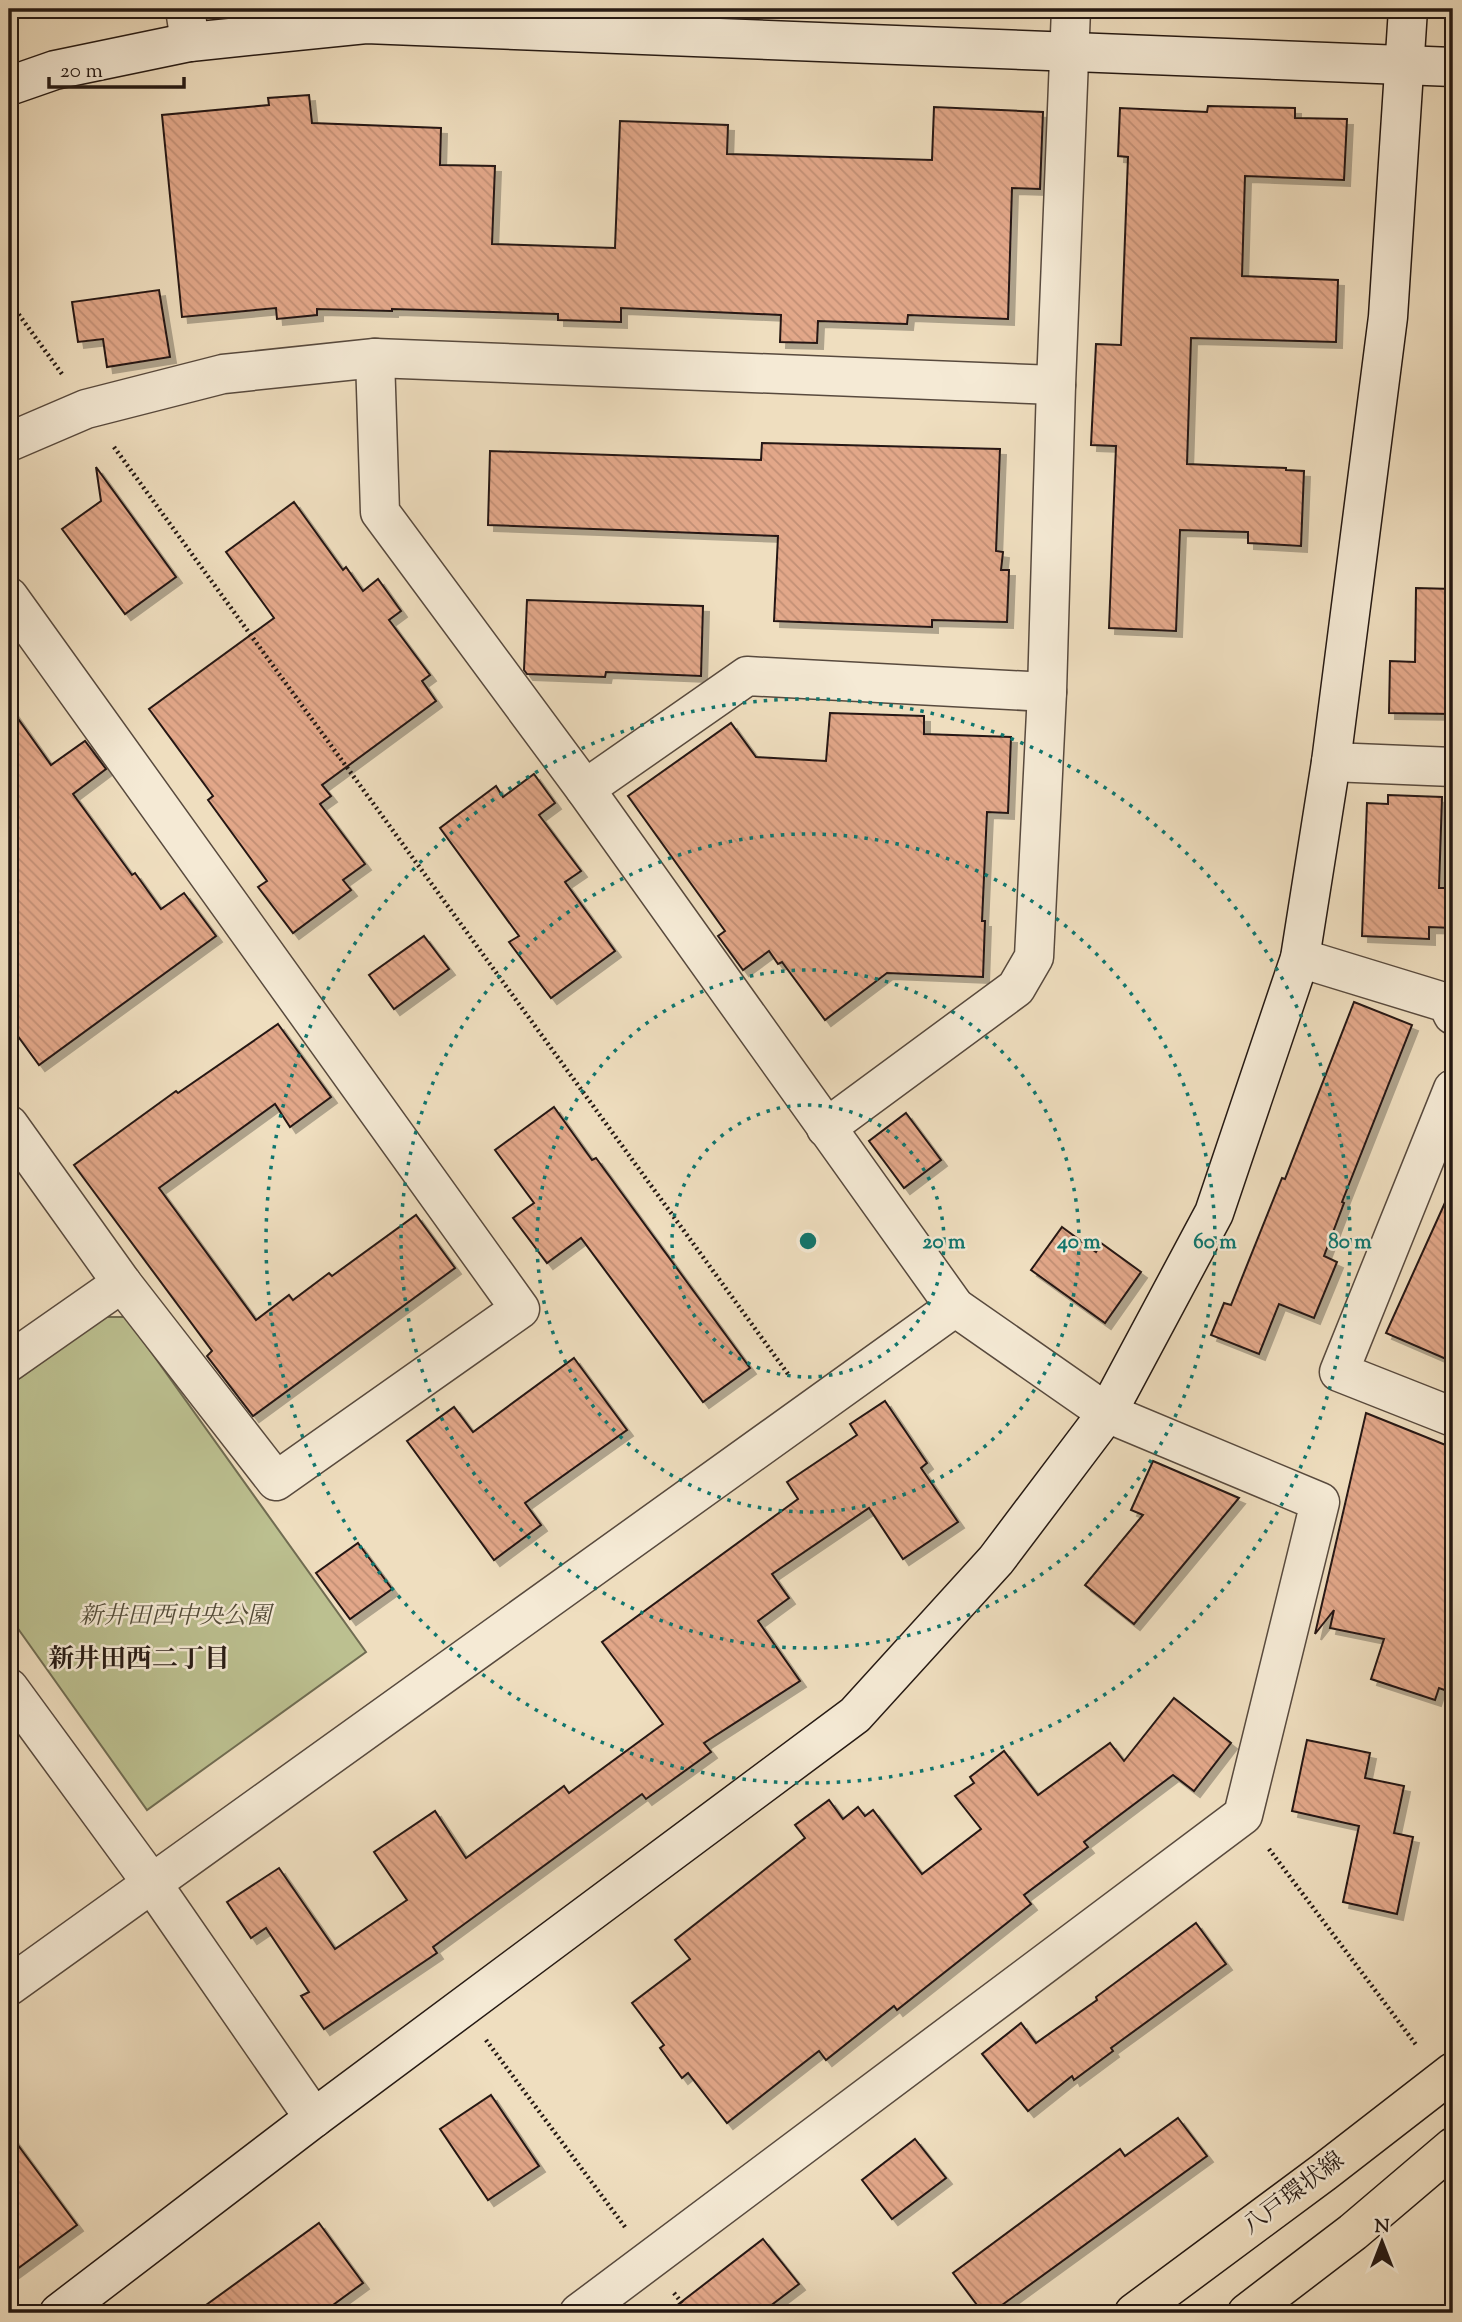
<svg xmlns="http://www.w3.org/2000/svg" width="1462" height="2322" font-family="'Sorts Mill Goudy','Noto Serif JP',serif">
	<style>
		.green { fill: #bcc090; stroke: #706c52; stroke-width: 2 }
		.building { fill: url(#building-back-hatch); stroke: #251913; stroke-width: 2; filter: url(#shadow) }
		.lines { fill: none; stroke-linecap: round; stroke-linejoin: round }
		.street-casing { stroke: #584a3e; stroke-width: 41 }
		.secondary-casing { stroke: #251913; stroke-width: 41 }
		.primary-casing { stroke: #251913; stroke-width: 41 }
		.path { stroke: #251913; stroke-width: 4.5; stroke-dasharray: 2 3.5; stroke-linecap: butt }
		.street { stroke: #f5ead5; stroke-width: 38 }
		.secondary { stroke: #f5ead5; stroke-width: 38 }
		.primary { stroke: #efdebf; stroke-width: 38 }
		.ring { fill: none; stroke: #0f766e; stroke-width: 3.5; stroke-dasharray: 3.5 7 }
		.labels { text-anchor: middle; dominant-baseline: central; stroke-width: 5; stroke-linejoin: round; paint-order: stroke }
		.park-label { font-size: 24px; font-style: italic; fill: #524b38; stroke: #f5ead5 }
		.street-label { font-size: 24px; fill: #251913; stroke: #f5ead5 }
		.neighbourhood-label { font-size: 26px; font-weight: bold; fill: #251913; stroke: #f5ead5 }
		.centre { fill: #0f766e; stroke: #f5ead5; stroke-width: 3.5 }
		.ring-label { font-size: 21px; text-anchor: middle; font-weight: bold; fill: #0f766e; stroke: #f5ead5; stroke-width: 5; stroke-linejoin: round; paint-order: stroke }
	</style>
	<defs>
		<pattern id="building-back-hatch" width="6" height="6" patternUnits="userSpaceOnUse" patternTransform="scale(1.75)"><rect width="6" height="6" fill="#e2a789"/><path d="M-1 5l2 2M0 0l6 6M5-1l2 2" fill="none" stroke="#c28f75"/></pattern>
		<filter id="shadow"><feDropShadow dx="6" dy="6" stdDeviation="0" flood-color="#0004"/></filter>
	</defs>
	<rect width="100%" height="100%" fill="#efdebf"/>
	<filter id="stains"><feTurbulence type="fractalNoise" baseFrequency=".00286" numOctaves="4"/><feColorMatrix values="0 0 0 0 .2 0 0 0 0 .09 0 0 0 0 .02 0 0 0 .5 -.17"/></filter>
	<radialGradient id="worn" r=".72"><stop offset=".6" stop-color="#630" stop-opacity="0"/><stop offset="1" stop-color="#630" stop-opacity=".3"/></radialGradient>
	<path class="green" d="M104,1317H126L366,1652L147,1810L9,1616V1386Z"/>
	<g class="building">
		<path d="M309,95L312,123L441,128L440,165L495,166L492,244L615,248L620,121L728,125L727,154L932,160L934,107L1043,112L1040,189L1012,188L1008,319L908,315L907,324L818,321L817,343L780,342L781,315L621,308V322L558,320V314L392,309V311L317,309V315L277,319L276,308L182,317L162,115L269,105L268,98Z"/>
		<path d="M1208,106L1295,108V118L1347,119L1344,180L1245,176L1242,276L1338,280L1336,342L1191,338L1187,464L1286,468V470L1304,471L1301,546L1248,543V532L1180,530L1176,631L1109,628L1116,446L1091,445L1096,344L1121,345L1128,157L1118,156L1120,108L1207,112Z"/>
		<path d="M159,290L170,357L107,367L103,339L78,342L72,302Z"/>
		<path d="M762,443L1000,449L996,551L1003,552L1001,570H1009L1007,622L932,620V627L774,621L778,536L488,525L490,451L761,460Z"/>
		<path d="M96,467L176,577L125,614L62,529L101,501Z"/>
		<path d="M294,502L343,570L346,567L363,591L378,579L401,611L389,620L430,675L422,681L436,701L322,785L331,796L320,804L365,864L343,880L351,890L293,933L258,887L267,881L208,800L213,796L149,709L274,618L226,552Z"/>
		<path d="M1416,588L1453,589V714L1389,713L1390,661L1415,662Z"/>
		<path d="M527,600L703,606L701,676L606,672L605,677L527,674L524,670Z"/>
		<path d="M9,706L51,765L85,741L106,769L73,794L132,875L135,873L161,909L184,893L216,936L39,1065L9,1024Z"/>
		<path d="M830,713L924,716V734L1011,737L1008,813L987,812L982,921H985L983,977L887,973L825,1020L782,962L778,964L769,951L743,970L718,936L725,931L628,796L731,723L756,757L826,761Z"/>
		<path d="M534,774L555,803L539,815L581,871L565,882L615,951L551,998L509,942L519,936L440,828L496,786L503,797Z"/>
		<path d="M1388,795L1442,797L1439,888H1453V928L1429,927V939L1362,936L1367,803L1388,804Z"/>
		<path d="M424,936L449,969L394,1009L369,975Z"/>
		<path d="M1354,1002L1412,1025L1342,1202L1344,1203L1324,1256L1337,1262L1314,1318L1279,1304L1259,1354L1211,1335L1224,1303L1231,1305L1282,1178L1285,1179Z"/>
		<path d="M278,1024L331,1097L290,1127L275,1104L159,1188L256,1320L289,1295L293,1300L329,1273L332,1276L416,1215L455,1268L253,1416L207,1356L212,1351L74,1165L176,1091L178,1093Z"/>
		<path d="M554,1107L592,1160L596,1158L750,1368L703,1402L581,1238L547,1263L513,1218L534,1203L495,1150Z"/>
		<path d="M906,1113L941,1160L904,1188L869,1141Z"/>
		<path d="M1453,1185V1362L1386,1333Z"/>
		<path d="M1062,1227L1096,1252L1101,1243L1141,1272L1105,1323L1031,1270Z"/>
		<path d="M574,1358L627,1430L525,1503L541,1525L494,1560L407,1441L454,1407L473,1432Z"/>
		<path d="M885,1401L927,1463L921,1468L958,1522L903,1559L869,1508L772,1574L789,1598L758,1621L800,1681L704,1743L711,1752L646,1799L642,1794L433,1947L437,1953L324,2029L301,1996L309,1992L266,1928L251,1938L227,1902L279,1868L335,1949L407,1900L374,1852L435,1811L466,1858L564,1786L569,1793L663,1724L602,1642L798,1499L787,1482L857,1435L850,1424Z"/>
		<path d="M1366,1413L1453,1448V1693L1439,1688L1435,1700L1371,1679L1384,1639L1330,1628L1334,1610L1315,1634Z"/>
		<path d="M1153,1461L1239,1498L1134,1624L1085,1585L1143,1515L1131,1510Z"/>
		<path d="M358,1543L392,1589L350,1619L316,1573Z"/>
		<path d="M1174,1698L1231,1743L1194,1791L1173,1775L1084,1842L1088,1847L1024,1895L1031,1904L897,2010L894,2006L826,2060L819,2051L727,2123L688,2073L682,2078L660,2048L664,2045L632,2003L690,1959L675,1940L805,1838L795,1825L829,1800L843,1819L858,1807L865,1816L873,1810L922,1874L981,1829L955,1796L974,1783L970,1777L1004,1751L1038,1795L1110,1743L1124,1761Z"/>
		<path d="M1307,1740L1370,1753L1365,1778L1404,1786L1394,1833L1413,1837L1397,1914L1343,1902L1359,1826L1292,1811Z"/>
		<path d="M1196,1923L1226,1964L1111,2048L1113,2051L1074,2080L1072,2076L1028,2111L982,2054L1021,2023L1036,2043L1097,2000L1096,1997Z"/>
		<path d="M491,2095L539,2166L488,2200L440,2129Z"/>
		<path d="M1178,2118L1207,2156L991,2313H983L953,2273L1120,2149L1125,2156Z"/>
		<path d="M9,2133L77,2225L9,2275Z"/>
		<path d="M915,2139L946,2178L892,2219L862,2180Z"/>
		<path d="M319,2223L363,2283L322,2313H195Z"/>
		<path d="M763,2239L799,2284L761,2313H667Z"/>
	</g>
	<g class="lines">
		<defs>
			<g id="street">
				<path d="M185,9L190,42"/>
				<path d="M375,358L380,512L585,789L955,1307L1107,1413L1320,1502L1243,1815L579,2313"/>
				<path d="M9,442L86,409L223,374L375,358L1056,385"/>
				<path d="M9,597L520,1309L276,1481L122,1283L9,1125"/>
				<path d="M1331,762L1453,767"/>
				<path d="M585,789L747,676L1047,692"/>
				<path d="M1300,958L1447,1003L1453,1015"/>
				<path d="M1453,1089L1339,1372L1453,1417"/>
				<path d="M826,1128L1016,988L1034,957L1047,692L1056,385L1071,9"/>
				<path d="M9,1362L122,1283"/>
				<path d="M9,1688L151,1882L314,2118"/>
				<path d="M9,1986L955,1307"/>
			</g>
			<g id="secondary">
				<path d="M9,86L55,70L190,42L366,24L1453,67"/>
				<path d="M59,2313L314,2118L855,1715L996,1560L1107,1413L1214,1213L1300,958L1331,762L1388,317L1408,9"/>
			</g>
			<g id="primary">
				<path d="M1134,2313L1324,2172L1453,2072"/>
				<path d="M1247,2313L1353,2232L1453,2147"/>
			</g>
		</defs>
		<use href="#street" class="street-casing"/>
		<use href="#secondary" class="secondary-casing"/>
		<use href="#primary" class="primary-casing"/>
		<g class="path">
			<path d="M9,301L62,374"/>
			<path d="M114,447L788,1374"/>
			<path d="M1269,1849L1417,2046"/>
			<path d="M486,2040L625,2227"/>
			<path d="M674,2293L690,2313"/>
		</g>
		<use href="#street" class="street"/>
		<use href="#secondary" class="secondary"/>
		<use href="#primary" class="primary"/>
	</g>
	<g class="ring">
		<circle cx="808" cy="1241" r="136"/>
		<circle cx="808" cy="1241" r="271"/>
		<circle cx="808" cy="1241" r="407"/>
		<circle cx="808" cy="1241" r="542"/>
	</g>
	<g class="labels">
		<g class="park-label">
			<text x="175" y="1617">新井田西中央公園</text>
		</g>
		<g class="street-label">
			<text transform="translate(1294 2194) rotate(-37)">八戸環状線</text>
		</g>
		<g class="neighbourhood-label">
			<text x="139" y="1660">新井田西二丁目</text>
		</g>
	</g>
	<circle cx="808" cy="1241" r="10" class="centre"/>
	<g class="ring-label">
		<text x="944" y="1248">20 m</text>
		<text x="1079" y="1248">40 m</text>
		<text x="1215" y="1248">60 m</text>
		<text x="1350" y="1248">80 m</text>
	</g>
	<rect width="1462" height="2322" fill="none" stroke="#efdebf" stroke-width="35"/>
	<rect x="10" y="10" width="1441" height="2301" fill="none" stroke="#251913" stroke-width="3.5"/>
	<rect x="18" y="18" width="1427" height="2287" fill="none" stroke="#251913" stroke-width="2"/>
	<g transform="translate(1382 2242)" stroke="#f5ead5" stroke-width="5" paint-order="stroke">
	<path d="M0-5L12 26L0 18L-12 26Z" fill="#251913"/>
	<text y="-10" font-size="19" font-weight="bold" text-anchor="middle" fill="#251913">N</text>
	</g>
	<path d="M49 77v10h135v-10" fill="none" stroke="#251913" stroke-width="3.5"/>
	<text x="60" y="77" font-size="21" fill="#251913" stroke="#f5ead5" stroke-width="5" paint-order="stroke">20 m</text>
	<rect width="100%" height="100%" filter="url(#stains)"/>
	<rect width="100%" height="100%" fill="url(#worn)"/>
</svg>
